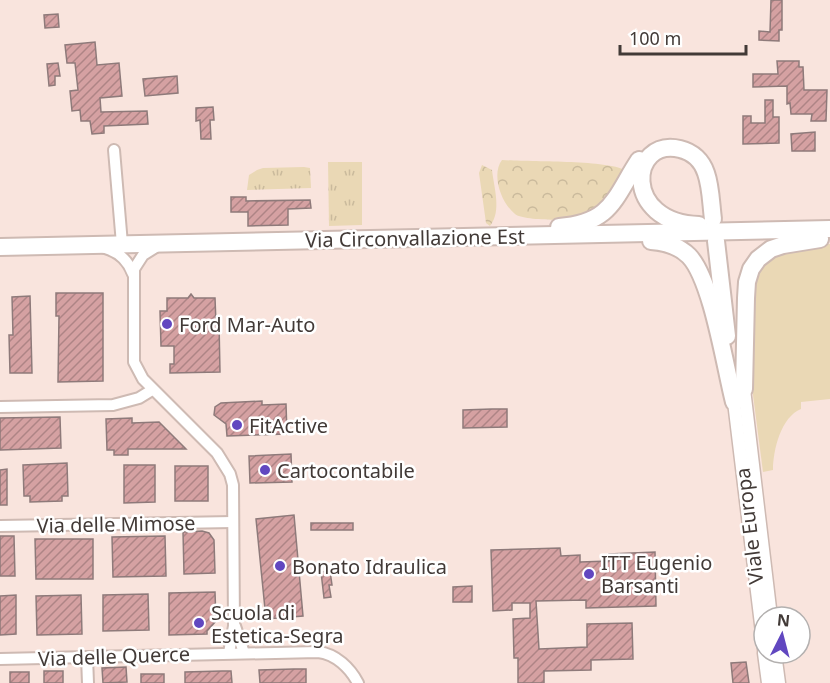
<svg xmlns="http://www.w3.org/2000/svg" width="830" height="683" font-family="'Noto Sans',sans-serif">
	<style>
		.grass { fill: url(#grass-tufts) }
		.forest { fill: url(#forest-crowns) }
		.park { fill: #ead8b5 }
		.building { fill: url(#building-hatch); stroke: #8e7a7a; stroke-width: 1.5 }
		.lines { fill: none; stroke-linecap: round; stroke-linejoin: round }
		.minor-casing { stroke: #cebab3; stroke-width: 14 }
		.tertiary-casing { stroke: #cebab3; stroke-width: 15 }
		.primary-casing { stroke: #cebab3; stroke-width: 20 }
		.minor { stroke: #fff; stroke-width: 10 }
		.tertiary { stroke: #fff; stroke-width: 12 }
		.primary { stroke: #fff; stroke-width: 16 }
		.poi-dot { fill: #6147c0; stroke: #fff; stroke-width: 2 }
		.labels { text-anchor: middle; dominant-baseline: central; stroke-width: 5; stroke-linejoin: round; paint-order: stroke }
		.street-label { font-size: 20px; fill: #423a37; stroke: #fff }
		.poi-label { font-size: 20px; fill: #423a37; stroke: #fff; text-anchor: start }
	</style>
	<defs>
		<pattern id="grass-tufts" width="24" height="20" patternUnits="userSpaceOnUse" patternTransform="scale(1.5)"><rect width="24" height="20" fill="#ead8b5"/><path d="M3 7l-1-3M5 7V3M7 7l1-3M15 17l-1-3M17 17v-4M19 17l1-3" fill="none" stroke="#caba9c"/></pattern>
		<pattern id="forest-crowns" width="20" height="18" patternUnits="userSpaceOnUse" patternTransform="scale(1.5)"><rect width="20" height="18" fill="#ead8b5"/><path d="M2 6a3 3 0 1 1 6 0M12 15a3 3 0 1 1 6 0" fill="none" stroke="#caba9c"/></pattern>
		<pattern id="building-hatch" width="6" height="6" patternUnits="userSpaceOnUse" patternTransform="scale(1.5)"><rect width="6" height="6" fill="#d5a1a2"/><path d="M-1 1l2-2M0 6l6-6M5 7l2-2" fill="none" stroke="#ae8485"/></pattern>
	</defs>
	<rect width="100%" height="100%" fill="#f9e4dd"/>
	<g class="grass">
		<path d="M328,162H362V225L329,226Z"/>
		<path d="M304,167L310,168L311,188L247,190L249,175L257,170L263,168Z"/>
	</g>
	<g class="forest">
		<path d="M502,160C526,162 607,160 624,170C621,179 617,193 610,199C603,205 592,214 583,217C573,221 523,221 515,214C501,203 491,174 502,160Z"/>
		<path d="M482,165L492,170C494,188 502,211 490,226L486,223L479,173Z"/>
	</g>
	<path class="park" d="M816,244H830V399L801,402V409C781,417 773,450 773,470L763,472L752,387L754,288C765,251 783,252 816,244Z"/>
	<g class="building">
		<path d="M771,0H782V30H779V41L759,40V31L770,32Z"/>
		<path d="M58,14L59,27L45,28L44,15Z"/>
		<path d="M95,42L97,65L119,63L122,96L100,98L101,112L147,111L148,124L104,126V133L92,134L90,121H81L80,110L72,111L70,91L78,90L75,63H67L65,45Z"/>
		<path d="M777,61H799V67H803L804,90H827L826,121H811L812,114H791L790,103L787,104V86L753,87V74H778Z"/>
		<path d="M58,63L60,76H55V85L49,86L47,64Z"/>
		<path d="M177,76L178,93L145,96L143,79Z"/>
		<path d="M765,100H773V117H779V143L743,144V116H751V123H765Z"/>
		<path d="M213,107L214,120H210L211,139H201L200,120L196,121V108Z"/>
		<path d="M815,132V151H792L791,134Z"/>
		<path d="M231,197H246V201L310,200L311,208L288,209V225L248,226V212H231Z"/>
		<path d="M56,293H103V381L58,382L59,316H56Z"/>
		<path d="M191,294L194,298H215L216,323H219L220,372L170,373V364H174V346H161L160,311H167V298H188Z"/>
		<path d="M30,296L32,373H10L9,335H13L12,297Z"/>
		<path d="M262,401V405L286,404L287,434L227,436L226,424L214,415L215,407L221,403Z"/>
		<path d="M492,409H507V427L463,428V410Z"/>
		<path d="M60,417L61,448L0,450V418Z"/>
		<path d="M132,418V423L159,422L186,449H128V455H114V450H107L106,419Z"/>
		<path d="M291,454L292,482L250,483L249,456Z"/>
		<path d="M67,463L68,496H62V501L30,502V496H24L23,465Z"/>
		<path d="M124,465H155V502L124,503Z"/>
		<rect x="175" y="466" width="33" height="35"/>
		<path d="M7,469V505H0V470Z"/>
		<path d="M294,515L303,616L266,619L256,519Z"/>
		<rect x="311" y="523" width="42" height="7"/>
		<path d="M202,531L209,533L214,540L215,573L184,574L183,532Z"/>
		<path d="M0,536H14L15,576H0Z"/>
		<path d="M165,536L166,576L113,577L112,537Z"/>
		<path d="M35,539H93V579H36Z"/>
		<path d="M560,548L561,556L580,555V562L609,561V554L655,552L656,606L586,608V600L536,601L539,649L587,647V624L632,623L633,659L591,660V670L544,671V683H518V658H514L513,619L530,618V603H512V610L493,611L491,550Z"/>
		<path d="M330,571L332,585H329L331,597L324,598L321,572Z"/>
		<path d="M472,586V602H453V587Z"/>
		<path d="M215,592L216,621L207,631V634L169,635V593Z"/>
		<path d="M148,594L149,630L103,631V595Z"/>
		<path d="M16,595V634L0,635V596Z"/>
		<path d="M81,595L82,634L37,635L36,596Z"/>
		<path d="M746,662L749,683H733L731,663Z"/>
		<path d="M126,667L127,682L103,683L102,668Z"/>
		<path d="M294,669H306V683H260L259,670Z"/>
		<rect x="44" y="671" width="19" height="12"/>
		<path d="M222,671H231L232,683H185V672Z"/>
		<rect x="10" y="672" width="19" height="11"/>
		<rect x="141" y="674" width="23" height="9"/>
	</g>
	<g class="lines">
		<defs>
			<g id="minor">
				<path d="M114,150L122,244"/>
				<path d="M159,245L143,255L134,269V362L143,379L217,453L230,474L233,485L234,626L229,653"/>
				<path d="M105,248C119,252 128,260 133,274"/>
				<path d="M0,407L113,405L139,398L152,390"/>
				<path d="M0,526L233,522"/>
				<path d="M235,626L244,653"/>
				<path d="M87,657L88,683"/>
				<path d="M0,659L318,652C336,654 350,668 358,683"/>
			</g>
			<g id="tertiary">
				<path d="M744,389L771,617"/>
				<path d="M734,402L764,649"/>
				<path d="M764,653L768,683"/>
				<path d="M775,653L779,683"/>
			</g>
			<g id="primary">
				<path d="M699,225C622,223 629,137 680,149C693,152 702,161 706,173C711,187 711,204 713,219"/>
				<path d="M559,227C612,223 614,198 639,160"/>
				<path d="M651,241C665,242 679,246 689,256C712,280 725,367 734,402"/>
				<path d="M716,241L727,336"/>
				<path d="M0,247L830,229"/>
				<path d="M744,389L746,298L747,282L751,269L758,259L771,249L783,245L820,239"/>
			</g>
		</defs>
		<use href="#minor" class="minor-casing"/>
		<use href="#tertiary" class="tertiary-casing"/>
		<use href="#primary" class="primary-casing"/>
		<use href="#minor" class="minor"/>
		<use href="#tertiary" class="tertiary"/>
		<use href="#primary" class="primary"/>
	</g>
	<g class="poi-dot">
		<circle cx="167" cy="324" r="6"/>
		<circle cx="237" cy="425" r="6"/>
		<circle cx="265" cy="470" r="6"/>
		<circle cx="280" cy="566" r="6"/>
		<circle cx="589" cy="574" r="6"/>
		<circle cx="199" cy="623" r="6"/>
	</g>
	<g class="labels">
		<g class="street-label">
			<text transform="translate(415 238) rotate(-1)">Via Circonvallazione Est</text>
			<text transform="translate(116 524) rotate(-1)">Via delle Mimose</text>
			<text transform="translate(749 526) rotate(-97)">Viale Europa</text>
			<text transform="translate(114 656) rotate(-2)">Via delle Querce</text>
		</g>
		<g class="poi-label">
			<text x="179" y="324">Ford Mar-Auto</text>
			<text x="249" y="425">FitActive</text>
			<text x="277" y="470">Cartocontabile</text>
			<text x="601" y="562">ITT Eugenio<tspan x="601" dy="23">Barsanti</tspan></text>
			<text x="292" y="566">Bonato Idraulica</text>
			<text x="211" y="612">Scuola di<tspan x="211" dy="23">Estetica-Segra</tspan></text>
		</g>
	</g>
	<g transform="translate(782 635) rotate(6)"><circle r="28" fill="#ffffff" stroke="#b3b0af" stroke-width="1.5"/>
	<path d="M0-4.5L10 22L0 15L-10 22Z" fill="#6147c0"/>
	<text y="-9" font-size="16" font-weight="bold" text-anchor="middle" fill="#423a37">N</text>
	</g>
	<path d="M620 45v9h126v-9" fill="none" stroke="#423a37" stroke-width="3"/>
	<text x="629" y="45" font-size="18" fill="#423a37" stroke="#ffffff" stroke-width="4.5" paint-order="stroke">100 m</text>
</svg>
